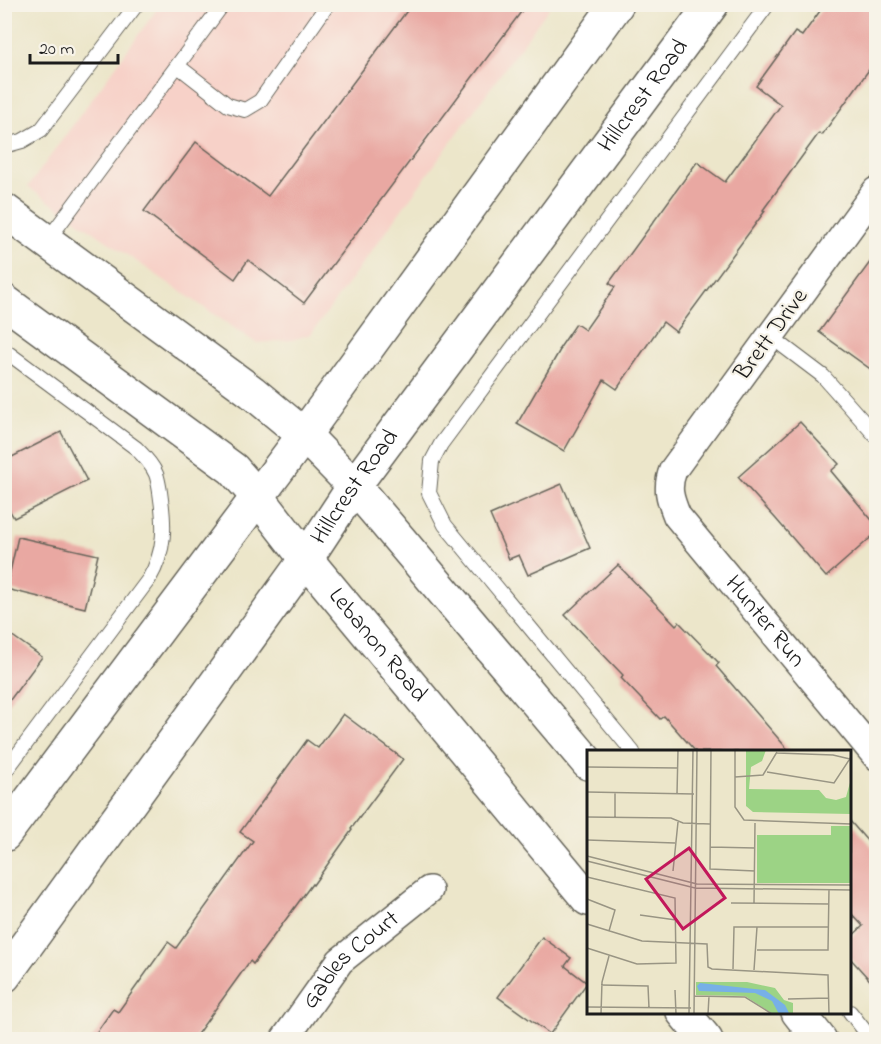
<svg xmlns="http://www.w3.org/2000/svg" width="881" height="1044" font-family="'Indie Flower',sans-serif">
	<style>
		.built { fill: #f7d1c8 }
		.building { fill: #e9a8a2 }
		.lines { fill: none; stroke-linecap: round; stroke-linejoin: round }
		.lane-casing { stroke: #656359; stroke-width: 16 }
		.street-casing { stroke: #656359; stroke-width: 30 }
		.secondary-casing { stroke: #656359; stroke-width: 36 }
		.lane { stroke: #fff; stroke-width: 14 }
		.street { stroke: #fff; stroke-width: 27 }
		.secondary { stroke: #fff; stroke-width: 33 }
		.labels { text-anchor: middle; dominant-baseline: central; stroke-width: 4.5; stroke-linejoin: round; paint-order: stroke }
		.street-label { font-size: 24px; fill: #1c1c1c; stroke: #f7f3e8 }
		.inset-road { fill: none; stroke: #999584; stroke-width: 1.5 }
		.view { fill: #c2185b; fill-opacity: 0.15; stroke: #c2185b; stroke-width: 3 }
		.inset-edge { fill: none; stroke: #1c1c1c; stroke-width: 3 }
	</style>
	<rect width="100%" height="100%" fill="#f7f3e8"/>
	<filter id="ink" filterUnits="userSpaceOnUse"><feTurbulence type="fractalNoise" baseFrequency=".0167" numOctaves="2"/><feDisplacementMap in="SourceGraphic" scale="12" xChannelSelector="R" yChannelSelector="G"/><feConvolveMatrix kernelMatrix="1 2 1 2 8 2 1 2 1" color-interpolation-filters="sRGB"/></filter>
	<filter id="wash" filterUnits="userSpaceOnUse"><feTurbulence type="fractalNoise" baseFrequency=".008" numOctaves="4" result="noise"/><feDisplacementMap in="SourceGraphic" scale="24" xChannelSelector="R" yChannelSelector="G"/><feGaussianBlur stdDeviation="1.35" result="paint"/><feColorMatrix in="noise" values="0 0 0 0 0 0 0 0 0 0 0 0 0 0 0 0 0 1.4 0 .05"/><feComposite in="paint" operator="in"/></filter>
	<g filter="url(#wash)">
		<rect width="100%" height="100%" fill="#ece6ca"/>
		<path class="built" d="M160,5H551L311,334L292,340L256,343L28,187Z"/>
		<g id="blocks">
			<g class="building">
				<path d="M412,4H527L304,303L248,260L235,279L144,211L196,142L268,196Z"/>
				<path d="M825,4H876V60L822,135L819,133L763,210L765,211L676,332L663,322L617,389L604,380L564,451L517,424L560,350L559,349L576,324L585,330L615,287L609,283L697,162L725,182L781,105L756,86L795,32L802,36Z"/>
				<path d="M876,254V373L819,332Z"/>
				<path d="M800,422L839,464L831,471L876,525V533L826,577L776,519L738,477Z"/>
				<path d="M61,432L87,481L14,518L4,501V461Z"/>
				<path d="M562,484L590,548L528,575L519,555L509,559L490,515Z"/>
				<path d="M18,537L98,555L85,608L6,589Z"/>
				<path d="M618,565L676,625L679,622L719,663L716,666L790,752H696L664,716L660,719L621,678L623,675L565,615Z"/>
				<path d="M4,630L42,657L4,708Z"/>
				<path d="M343,714L403,759L351,829L352,830L313,885L312,884L253,964L250,961L193,1040H91L113,1009L118,1012L168,942L176,948L253,841L240,832L307,740L318,748Z"/>
				<path d="M849,820L876,851V987L849,957V939L863,926L849,911Z"/>
				<path d="M542,937L571,958L565,966L587,983L550,1034L498,997Z"/>
			</g>
		</g>
	</g>
	<g filter="url(#ink)">
		<use href="#blocks" fill-opacity="0" stroke="#656359" stroke-width="1.5"/>
		<g class="lines">
			<defs>
				<g id="lane">
					<path d="M178,66L228,105L245,110L260,101L328,4"/>
					<path d="M4,146L22,141L41,130L137,4"/>
					<path d="M47,241L223,4"/>
					<path d="M770,336L823,376L876,436"/>
					<path d="M4,350L136,448C143,455 152,464 156,474C158,479 159,486 160,492C165,525 166,550 149,579L4,773"/>
					<path d="M633,752L445,525L429,493L432,461L441,444L768,4"/>
					<path d="M850,1012L872,1040"/>
				</g>
				<g id="street">
					<path id="s1" d="M876,191L673,470C666,488 670,499 677,516L876,756"/>
					<path id="s2" d="M284,1040L340,961L429,890"/>
				</g>
				<g id="secondary">
					<path d="M4,210L252,392L304,435L354,486L384,521L588,763"/>
					<path id="s3" d="M4,301L233,469L257,496L306,559L588,899"/>
					<path d="M4,835L304,435L617,4"/>
					<path id="s4" d="M4,976L306,559L354,486L712,4"/>
					<path d="M683,1012L706,1040"/>
					<path d="M798,1012L820,1040"/>
				</g>
			</defs>
			<use href="#lane" class="lane-casing"/>
			<use href="#street" class="street-casing"/>
			<use href="#secondary" class="secondary-casing"/>
			<use href="#lane" class="lane"/>
			<use href="#street" class="street"/>
			<use href="#secondary" class="secondary"/>
		</g>
	</g>
	<g class="labels">
		<g class="street-label">
			<text stroke="none"><textPath href="#s4" startOffset="1088">Hillcrest Road</textPath></text>
			<text transform="translate(772 335) rotate(-54)">Brett Drive</text>
			<text stroke="none"><textPath href="#s4" startOffset="602">Hillcrest Road</textPath></text>
			<text stroke="none"><textPath href="#s1" startOffset="530">Hunter Run</textPath></text>
			<text stroke="none"><textPath href="#s3" startOffset="512">Lebanon Road</textPath></text>
			<text stroke="none"><textPath href="#s2" startOffset="105">Gables Court</textPath></text>
		</g>
	</g>
	<g transform="translate(587 750)">
		<rect width="264" height="264" fill="#ece6ca"/>
		<path d="M159,0H179L175,11L164,17L162,39L232,40L239,48L249,50L259,47L264,29V64L166,62L159,56ZM244,76H264V133H170V85H244ZM109,232H160L188,238L197,250L206,253V264H186L158,246L109,245Z" fill="#9cd385"/>
		<path d="M113,233L178,240L198,255L202,263L192,264L185,251L168,243L112,241L110,236Z" fill="#77b0e7"/>
		<path class="inset-road" d="M124,0L123,119L168,121M148,0V57L157,70L264,74M190,3L246,5L263,9M0,17L91,18M180,22L247,33L264,7M148,27L176,25L190,2M0,42L107,44M28,43V67M90,44L91,0M0,67L84,68L96,73L123,74M0,90L88,93M123,97L168,98M0,106L110,134L264,135M0,111L108,138L264,140M86,121L91,72M0,127L88,148L89,213L50,214L0,198M0,149L28,160L22,181M144,153L242,154M167,153L168,73M53,165L89,170M0,174L55,191L120,194L121,217L125,219L241,225L242,264M170,200H241L242,139M146,219L147,177H242M167,220L170,177M14,235L61,236L62,258M88,240L89,264M107,246L158,247L185,264M201,249L242,248M0,257L104,258M14,264L15,232L22,206M102,264L106,0M107,264L110,0M121,264L122,246"/>
		<path class="view" d="M102,98L138,148L96,179L59,129Z"/>
		<rect width="264" height="264" class="inset-edge"/>
	</g>
	<rect width="881" height="1044" fill="none" stroke="#f7f3e8" stroke-width="24"/>
	<path d="M30 54v9h88v-9" fill="none" stroke="#1c1c1c" stroke-width="3"/>
	<text x="39" y="54" font-size="18" fill="#1c1c1c" stroke="#f7f3e8" stroke-width="4.5" paint-order="stroke">20 m</text>
</svg>
